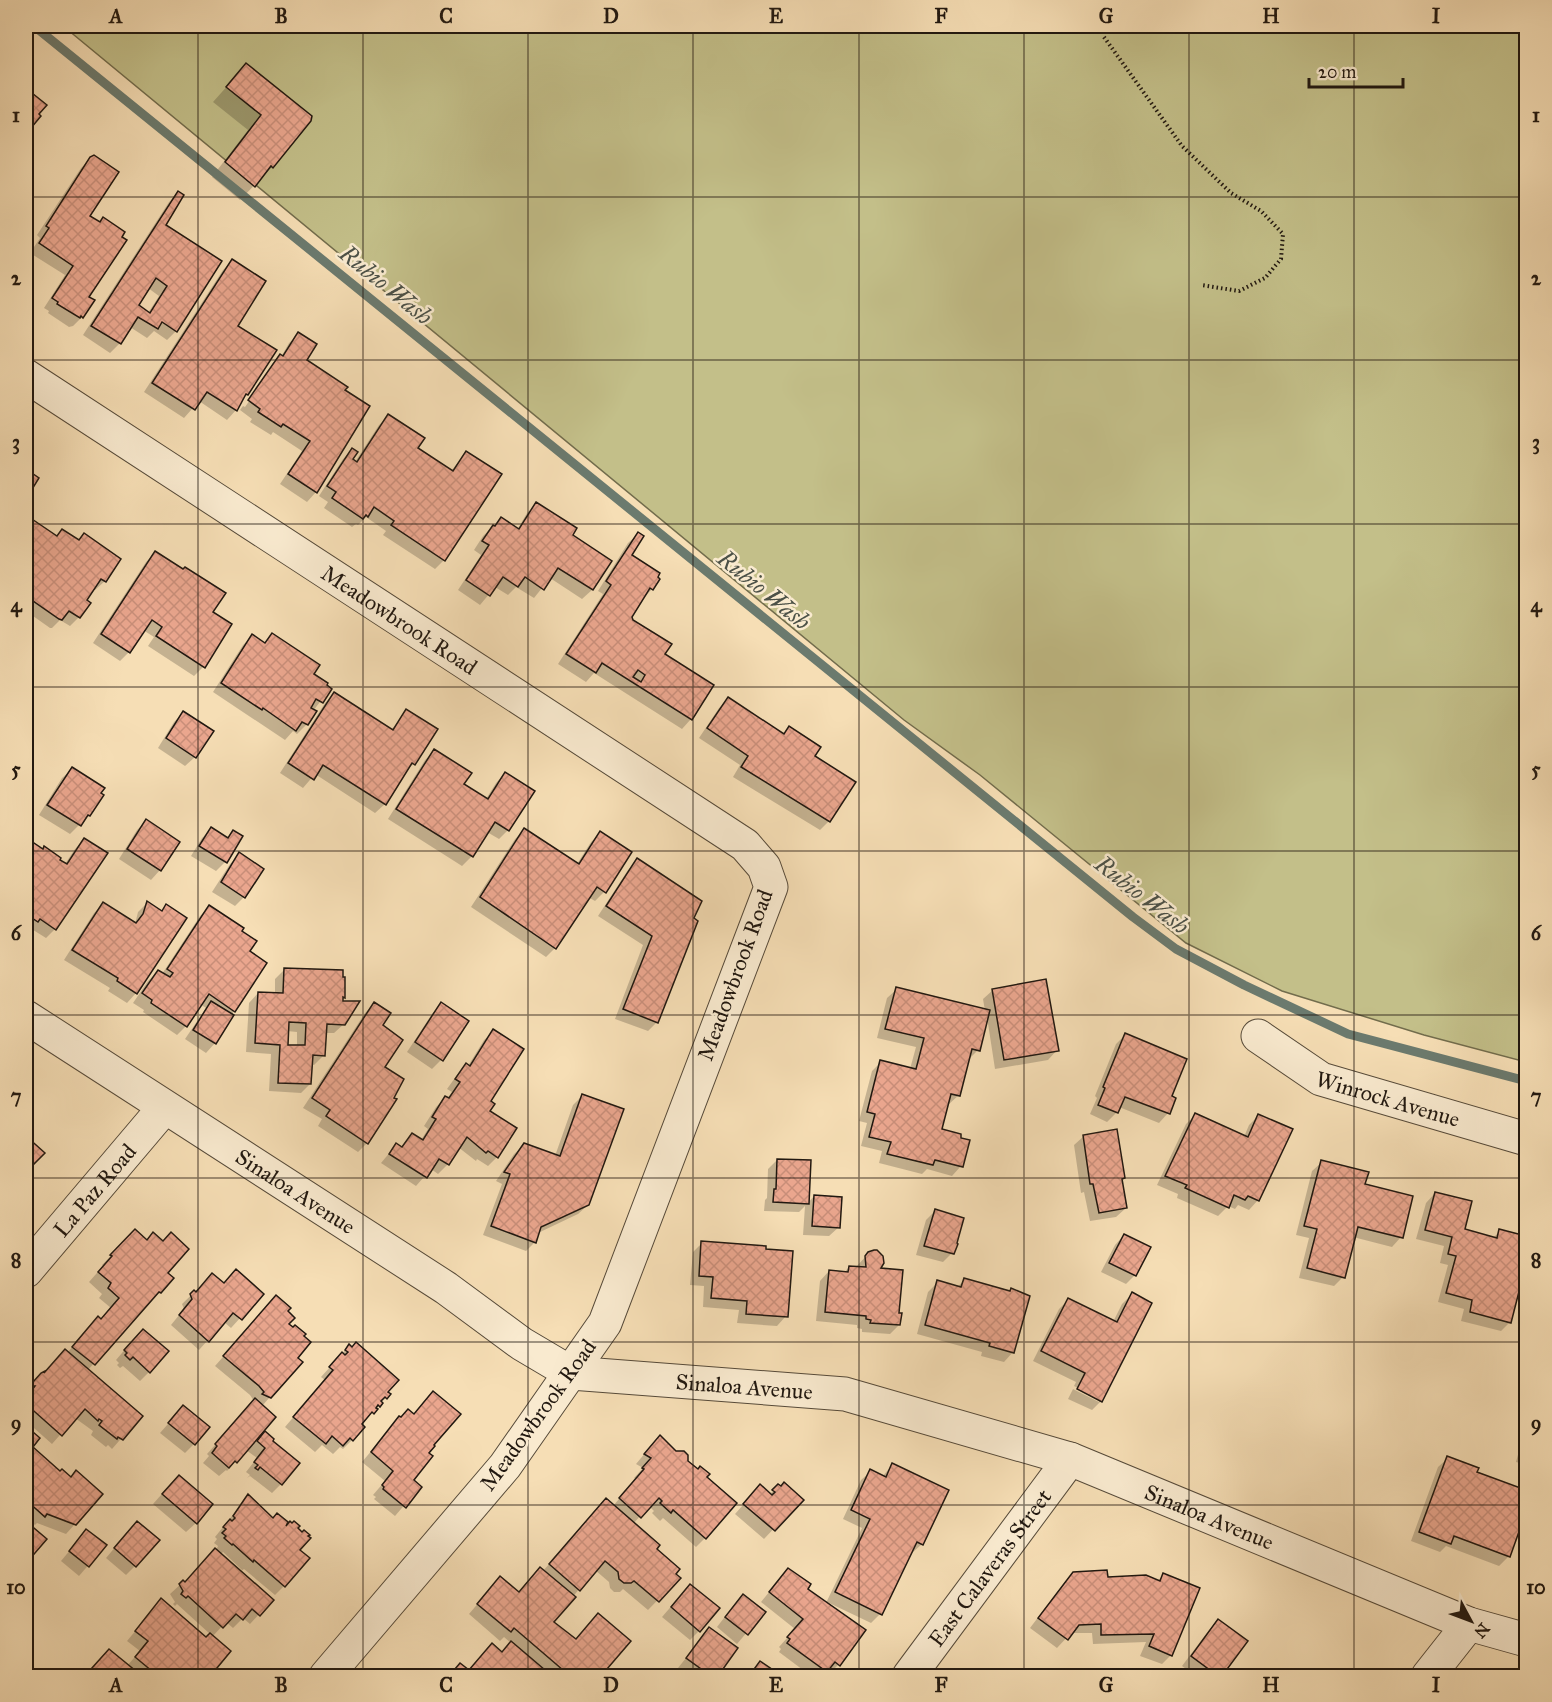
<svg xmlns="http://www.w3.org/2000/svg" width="1552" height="1702" font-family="'IM FELL Great Primer',serif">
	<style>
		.grass { fill: #c3bf89; stroke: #726c4c; stroke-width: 1.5 }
		.shadow { fill: #0003; fill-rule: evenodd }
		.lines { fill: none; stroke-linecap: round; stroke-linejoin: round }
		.stream { stroke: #6b7a6e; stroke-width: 9 }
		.building { fill: url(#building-cross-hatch); stroke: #211810; stroke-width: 1.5; fill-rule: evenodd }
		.street-casing { stroke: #564a39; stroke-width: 35 }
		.path { stroke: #211810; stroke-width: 4; stroke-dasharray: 1.5 3; stroke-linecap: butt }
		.street { stroke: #f9eacf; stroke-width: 33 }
		.grid { fill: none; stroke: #211810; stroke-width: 1.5; stroke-opacity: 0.55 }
		.labels { text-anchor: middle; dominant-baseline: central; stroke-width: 5; stroke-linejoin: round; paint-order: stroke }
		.street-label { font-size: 22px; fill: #211810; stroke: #f9eacf }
		.water-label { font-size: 24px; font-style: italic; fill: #4c5147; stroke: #f9eacf }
		.neatline { fill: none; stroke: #211810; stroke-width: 2 }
		.grid-label { font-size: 20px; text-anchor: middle; font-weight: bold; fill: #211810 }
	</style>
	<defs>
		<pattern id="building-cross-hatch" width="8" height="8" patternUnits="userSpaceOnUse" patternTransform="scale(1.5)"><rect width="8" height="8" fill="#eaa68e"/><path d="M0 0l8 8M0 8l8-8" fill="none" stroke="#c88e79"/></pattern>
	</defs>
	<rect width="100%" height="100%" fill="#f6deb5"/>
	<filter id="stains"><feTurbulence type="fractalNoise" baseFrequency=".00333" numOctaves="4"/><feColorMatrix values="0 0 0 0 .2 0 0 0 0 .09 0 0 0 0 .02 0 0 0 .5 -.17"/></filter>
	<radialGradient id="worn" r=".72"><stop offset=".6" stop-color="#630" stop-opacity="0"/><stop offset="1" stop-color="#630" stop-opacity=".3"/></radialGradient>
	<path class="grass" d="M72,26H1526V1062L1424,1035L1282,991L1186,943L980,775L904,720L68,30Z"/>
	<g class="shadow">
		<path d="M246,65L310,117L272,167L240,200L212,177L248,130L213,102Z"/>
		<path d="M27,91L39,116L26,132V93Z"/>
		<path d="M91,158L87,297L93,301L82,317L73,326L69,327L48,313L49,311L44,308L65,275L30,253L40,238L37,235L81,168Z"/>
		<path d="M179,192L164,225L176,331L167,340L154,331L147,338L130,327L120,343L110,353L83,335L169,202ZM148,288L159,296L148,313L136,305Z"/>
		<path d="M232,261L236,326L247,394L236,410L227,420L199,401L184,418L144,392L223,270Z"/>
		<path d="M299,334L305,360L343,391L368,407L316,492L307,502L280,484L302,451L273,432L271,435L250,422L252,419L240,410L243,406L245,407L275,364H272L281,357L289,343Z"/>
		<path d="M389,416L416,448L451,471L466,453L444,560L435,569L383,535L386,531L366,517L358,525L356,524L352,527L324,508L328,502L319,496L343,459L352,450L351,459L355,462L379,425Z"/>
		<path d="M537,504L570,535L610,561L592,590L582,599L550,578L534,598L516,587L508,595L495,587L480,605L458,590L481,555L474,550L483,536L501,519L517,530L527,513Z"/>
		<path d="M26,517L56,537L62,531L78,541L84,535L105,581L95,590L93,589L85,600L79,617L70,626L60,620L52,628H50L26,611Z"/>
		<path d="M638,534L630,556L652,589L643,599L631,616L632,621L663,655L712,686L691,719L682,729L594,673L586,682L558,664L603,594L598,591L628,543Z"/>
		<path d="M155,553L211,612L203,667L194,676L148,646L154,637L143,630L129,652L120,661L93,643L146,562Z"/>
		<path d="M272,635L312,674L330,689L313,711L315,712L306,725L297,734L293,731L285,740L213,692L243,645L252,636L264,643Z"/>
		<path d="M334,694L391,730L407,711L436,729L413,764L403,774L385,804L375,813L315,774L303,788L280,773L325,703Z"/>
		<path d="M728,699L783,735L789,728L813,757L829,821L820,830L733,777L740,765L699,738L719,708Z"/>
		<path d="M183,713L195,757L185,766L158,748L174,722Z"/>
		<path d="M434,751L462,785L486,799L496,783L505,773L508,830L499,839L487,832L471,857L462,866L388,819L425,760Z"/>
		<path d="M72,769L89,815L70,834L39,815L62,778Z"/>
		<path d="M146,821L160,870L151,880L119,859L137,830Z"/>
		<path d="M211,829L227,839L234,832L241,836L225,862L216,871L191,856L202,838Z"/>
		<path d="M524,830L577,864L591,842L600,833L604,892L595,901L588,897L555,948L546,957L471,907L515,839Z"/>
		<path d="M84,839L55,929L46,938L30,928L28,930L26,929V843L28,841L65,864L75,849Z"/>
		<path d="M240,854L244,897L235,906L212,892L230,864Z"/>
		<path d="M637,860L693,918L657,1022L648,1031L615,1019L643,945L598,916L628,870Z"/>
		<path d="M147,903L161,912L166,906L136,993L127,1003L108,991L110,988L64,960L94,913L103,904L135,924L138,912Z"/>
		<path d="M209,907L240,931L248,951L234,1011L215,1043L206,1053L185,1039L206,1008L200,1004L186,1026L177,1035L143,1012L144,1010L133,1003L148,981L158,971L162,974L200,916Z"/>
		<path d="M285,969L343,997L341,999L344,1024L334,1033H325L324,1055L314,1065L311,1064L310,1084L301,1093L269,1091L271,1054L246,1052L249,1003L258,993L275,994V979ZM287,1031L297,1032V1046H286Z"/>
		<path d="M897,989L985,1011L983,999L993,990L1057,1050L1048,1060L995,1069L987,1017L978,1050L969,1059L959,1095L949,1104H947L941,1130L961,1166L952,1176L927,1169L922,1174L879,1163L882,1151L861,1146L867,1123L859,1121L872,1071L881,1062L910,1069L916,1047L877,1038L887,998Z"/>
		<path d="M374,1004L381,1025L383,1067L367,1143L358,1152L318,1126L322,1119L303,1108L365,1013Z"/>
		<path d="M441,1004V1060L432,1069L407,1052L432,1014Z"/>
		<path d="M494,1031L488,1112L497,1157L488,1166L477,1159L476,1161L458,1147L448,1164L438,1174L431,1169L416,1186L381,1163L396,1145L400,1148L412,1135L421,1140L428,1129L424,1126L436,1107L445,1098L447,1099L452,1092L447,1089L457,1075L466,1065L468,1066L484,1040Z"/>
		<path d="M1125,1035L1170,1097L1174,1099L1168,1113L1159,1123L1119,1107L1117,1112L1107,1122L1090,1114L1097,1098L1095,1096L1116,1044Z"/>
		<path d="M583,1095L588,1205L578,1214L538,1233L535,1242L526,1251L483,1235L502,1184L496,1181L514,1154L524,1145L555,1156L573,1105Z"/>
		<path d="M1195,1115L1244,1137L1249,1125L1258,1116V1200L1249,1210L1238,1205L1235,1209L1228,1206L1218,1216L1177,1198L1178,1194L1157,1185L1186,1124Z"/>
		<path d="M1084,1136L1123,1178L1121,1180L1126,1208L1116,1217L1090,1221L1084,1192L1081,1193L1074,1145Z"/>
		<path d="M26,1138L43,1153L28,1168L29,1171L26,1176Z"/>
		<path d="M777,1160L808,1203L814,1196L839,1227L829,1236L803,1235L805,1206L799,1212L764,1211L765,1200L767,1198L768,1169Z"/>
		<path d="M1322,1162L1364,1185L1401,1237L1392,1247L1353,1237L1343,1277L1334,1286L1299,1278L1309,1238L1296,1235L1312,1171Z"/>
		<path d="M1435,1193L1463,1230L1493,1238L1500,1231L1526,1238V1258L1510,1322L1501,1331L1461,1321L1464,1309L1438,1302L1448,1265L1440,1263L1444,1246L1416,1239L1426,1203Z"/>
		<path d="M935,1211L952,1253L943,1262L916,1255L926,1220Z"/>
		<path d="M135,1231L166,1273L160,1292L150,1301L149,1300L88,1370L141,1416L112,1449L108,1445L106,1447L91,1435L93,1431L75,1418L52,1444L26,1421V1398L27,1396L26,1392L42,1374L67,1353L98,1318L100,1320L111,1308L99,1298L102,1294L89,1282L103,1266L102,1265Z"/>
		<path d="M1124,1235L1135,1275L1126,1284L1101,1272L1115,1245Z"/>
		<path d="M702,1243L786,1316L777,1326L737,1323L739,1310L703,1307L704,1286L690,1285L693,1252Z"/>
		<path d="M869,1253L897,1314L899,1325L890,1334L862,1332V1329L857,1328V1325L816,1321L820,1281L829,1271L844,1273L849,1267L855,1268Z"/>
		<path d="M212,1275L223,1284L262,1294L231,1328L224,1322L199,1350L171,1325L184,1309L182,1304Z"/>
		<path d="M965,1280L1013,1352L1004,1362L981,1356L982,1352L917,1334L928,1292L938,1282L957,1287Z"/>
		<path d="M1526,1283V1317L1518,1315Z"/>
		<path d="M1132,1294L1101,1401L1092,1410L1068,1399L1073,1389L1099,1402V1399L1074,1386L1076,1382L1033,1361L1059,1309L1068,1300L1113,1322L1122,1304Z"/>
		<path d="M276,1297L286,1312L287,1324L270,1397L262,1406V1431L272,1439L281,1484L272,1493L250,1476L247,1478L250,1475L246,1472L257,1458L246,1450L227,1471L226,1470L219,1476L203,1463L209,1456L207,1454L254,1401L250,1395L215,1366Z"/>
		<path d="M133,1340L149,1372L140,1381L123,1366L120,1368L117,1365L119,1363L116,1360Z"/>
		<path d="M349,1346L389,1395L362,1421L352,1440L343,1449L340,1447L333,1454L322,1445L315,1452L285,1427L325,1380L321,1377Z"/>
		<path d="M433,1393L432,1445L412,1480L420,1487L395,1516L374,1499L376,1497L373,1495L385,1481L362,1462L399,1418L413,1415Z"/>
		<path d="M183,1407L194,1444L185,1453L160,1433Z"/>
		<path d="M1526,1425V1465L1516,1462Z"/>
		<path d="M26,1428L38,1438L31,1448L75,1524L66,1534L37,1523L35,1525L29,1520L26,1524L45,1539L26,1562Z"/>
		<path d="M651,1446L686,1462L705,1477V1538L696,1547L663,1518L660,1521L652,1513L654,1511L649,1506L633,1524L679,1578L648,1610L623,1589L620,1592H614L610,1588L609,1582L595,1570L552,1622L575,1641L628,1642L599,1676H449L460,1665L468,1672L502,1653L511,1643L504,1637L500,1641L469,1614L491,1588L518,1593L543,1571L596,1510L613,1506L636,1479L634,1478L643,1468L636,1464Z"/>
		<path d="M1448,1458L1475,1473L1526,1492V1508L1509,1556L1499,1566L1446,1546L1440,1552L1411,1541L1438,1467Z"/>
		<path d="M893,1464L922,1544L912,1553L911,1552L880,1614L871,1623L827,1602L838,1665L829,1674L826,1671L821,1676H811L779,1652L781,1649L779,1647L795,1629L761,1602L788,1569L806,1589L826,1603L862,1528L843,1519L861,1480L871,1471L882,1477Z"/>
		<path d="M169,1486L196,1523L186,1532L153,1504Z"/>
		<path d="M778,1486L781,1521L764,1539L735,1514L751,1496L770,1494Z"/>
		<path d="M248,1496L273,1520L277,1515L288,1525L298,1550L284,1586L275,1595L244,1569L240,1572L272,1600L250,1624L243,1618L233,1628L226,1622L212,1637L214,1668L219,1672L215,1676H86L100,1660L127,1666L140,1651L127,1641L161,1600L206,1638L210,1634L177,1604L175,1606L173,1604L175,1602L170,1594L183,1582L185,1584L217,1548L218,1546L214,1543L217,1539L215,1537ZM223,1552L242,1570L240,1572L220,1555Z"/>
		<path d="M86,1531L105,1546L79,1576L61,1561Z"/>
		<path d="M128,1532L135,1566L126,1575L106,1558Z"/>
		<path d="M1073,1573L1106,1578L1157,1581L1164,1575L1171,1655L1162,1664L1140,1656L1146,1642L1093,1644L1092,1633H1071L1057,1648L1030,1628L1064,1583Z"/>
		<path d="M681,1595L699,1631L690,1640L662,1617Z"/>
		<path d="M734,1605L764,1612L737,1644L717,1627Z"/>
		<path d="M1218,1621L1246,1642L1220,1676H1196L1182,1666L1209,1630Z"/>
		<path d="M709,1629L736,1649L716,1676H690L678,1668Z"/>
		<path d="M761,1663L779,1676H748Z"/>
	</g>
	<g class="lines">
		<path class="stream" d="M34,26L1133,917L1176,949L1244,985L1348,1034L1526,1081"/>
	</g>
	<g class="building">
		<path d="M246,63L312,116L311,121L273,168L271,166L255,187L225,162L261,115L226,87Z"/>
		<path d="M27,89L47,105L39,114L41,116L26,134V92Z"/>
		<path d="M94,155L119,172L90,216L100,222L103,217L125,232L122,237L127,240L89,297L95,300L83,318L81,316L80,318L57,304L58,302L52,298L73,266L39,243L49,228L46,226L90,157Z"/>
		<path d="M178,191L184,195L166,225L222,261L177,332L162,322L158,329L138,317L121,344L91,326ZM156,278L167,286L150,313L139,305Z"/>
		<path d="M232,259L266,281L238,326L277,350L248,395L246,394L237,411L207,392L195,410L152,383Z"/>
		<path d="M298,332L317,344L307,360L348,387L345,390L370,406L317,493L288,474L310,441L283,424L281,427L258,412L260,409L248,400L280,354L283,356Z"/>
		<path d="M388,414L425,438L418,448L453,471L466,451L502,474L445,561L391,525L394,521L374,507L368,517L366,515L363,519L332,498L336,492L327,486L352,448L358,452L353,459L357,462Z"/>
		<path d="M26,469L39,478L26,499Z"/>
		<path d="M536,502L577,528L573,535L612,561L593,590L558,568L544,590L525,577L518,587L503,577L490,596L466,580L489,545L482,541L493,525L495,526L501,517L519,529Z"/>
		<path d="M26,515L57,536L62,529L79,540L84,533L121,559L106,582L101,579L87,600L91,603L80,618L69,611L62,620L59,619L26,596Z"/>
		<path d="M638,532L644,536L632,555L660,573L658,577L660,579L653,590L650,588L632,617L633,620L672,644L665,654L714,685L692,720L602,663L596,673L566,654L611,585L606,581ZM638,670L645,675L641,682L633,677Z"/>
		<path d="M155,551L183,569L185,567L226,593L213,612L232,624L205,668L156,636L162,627L152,620L130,653L101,634Z"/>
		<path d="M272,633L320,665L314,674L328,683L327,685L332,689L323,703L316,699L311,708L317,711L308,725L302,722L296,731L263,708L262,710L221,683L252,634L265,643Z"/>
		<path d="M334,692L393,730L406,709L438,729L415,765L412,763L386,805L323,765L314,780L288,763Z"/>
		<path d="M728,697L784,734L789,726L821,747L815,756L856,782L830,822L741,767L748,756L707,728Z"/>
		<path d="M183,711L214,731L196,758L166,738Z"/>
		<path d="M434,749L472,773L464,784L488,799L505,772L535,791L509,831L495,822L473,857L396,809Z"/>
		<path d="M72,767L105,788L101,793L104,795L90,816L88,815L81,826L47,805Z"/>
		<path d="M146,819L180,842L161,871L127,849Z"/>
		<path d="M211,827L228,838L233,830L243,836L227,863L199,846Z"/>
		<path d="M524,828L579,864L600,831L632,852L606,893L597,887L556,949L480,897Z"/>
		<path d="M84,838L108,853L56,930L40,919L38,922L26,914V842L28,839L43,849L44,846L61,858L60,860L67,864Z"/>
		<path d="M239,852L264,869L245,898L221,882Z"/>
		<path d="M637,858L702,901L694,918L698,921L658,1023L623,1009L652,936L606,906Z"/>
		<path d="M147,901L162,911L166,904L187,918L137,994L117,981L118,978L72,950L103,902L136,923L143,914Z"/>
		<path d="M209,905L244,928L242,931L257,941L250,951L267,963L235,1012L209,994L187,1027L151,1003L152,1000L142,993L158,970L170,977L173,973L167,969Z"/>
		<path d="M284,968L343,970V977H345V998L343,997V1001H360L345,1025L327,1024L325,1056L313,1055L311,1084L278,1083L280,1045L255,1043L258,992L283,993ZM289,1022L306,1023L305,1045H288Z"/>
		<path d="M1046,979L1059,1051L1004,1060L992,989Z"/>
		<path d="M896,987L990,1010L980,1051L972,1049L960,1096L951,1094L942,1129L961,1134V1138L970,1140L963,1167L935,1160L933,1165L887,1154L891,1142L869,1137L875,1114L867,1112L880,1060L916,1069L924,1038L885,1029Z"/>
		<path d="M211,1001L234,1015L216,1044L193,1030Z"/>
		<path d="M374,1002L391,1013L383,1025L403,1040L385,1067L404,1079L394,1098L397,1099L368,1144L326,1116L330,1110L312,1098Z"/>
		<path d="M441,1002L469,1021L443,1061L415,1042Z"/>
		<path d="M493,1029L524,1049L491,1101L495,1104L490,1111L517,1128L498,1158L488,1151L486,1153L467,1137L449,1165L439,1159L427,1178L389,1154L396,1143L402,1147L412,1133L423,1140L436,1119L432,1117L445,1096L449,1098L460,1082L455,1079L466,1063L470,1066Z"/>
		<path d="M1125,1033L1187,1059L1172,1096L1176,1098L1170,1114L1125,1097L1118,1113L1098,1105L1105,1088L1103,1087Z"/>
		<path d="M582,1094L624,1109L589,1205L541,1227L536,1243L491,1226L510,1174L504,1172L524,1143L560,1156Z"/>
		<path d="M1195,1113L1248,1137L1258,1114L1293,1129L1259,1201L1248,1196L1245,1200L1234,1195L1229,1208L1185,1188L1187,1185L1165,1176Z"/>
		<path d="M1117,1129L1125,1178L1122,1179L1127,1208L1099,1213L1093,1184H1090L1083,1135Z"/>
		<path d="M26,1136L45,1153L30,1168L31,1171L27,1177Z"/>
		<path d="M777,1159L811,1160L809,1204L773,1202L774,1189H776Z"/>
		<path d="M1321,1160L1369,1172L1365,1184L1413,1196L1403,1238L1358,1227L1345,1278L1307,1268L1317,1229L1304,1226Z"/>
		<path d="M1435,1192L1472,1201L1465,1229L1497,1238L1499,1229L1526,1236V1264L1511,1323L1470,1312L1472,1300L1446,1293L1456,1256L1448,1254L1452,1237L1425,1230Z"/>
		<path d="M814,1195L842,1197L840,1228L812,1226Z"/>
		<path d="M935,1209L964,1218L957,1243L958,1244L954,1254L924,1246Z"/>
		<path d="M135,1229L147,1240L153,1232L163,1241L171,1232L189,1249L168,1273L174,1278L161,1293L159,1292L95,1365L72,1347L98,1316L101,1319L119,1298L108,1288L111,1283L98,1272L112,1256L110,1255Z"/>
		<path d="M1124,1234L1151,1247L1136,1276L1109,1263Z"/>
		<path d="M701,1241L766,1246V1249L793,1251L788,1317L746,1314L747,1301L711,1298L713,1277L699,1276Z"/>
		<path d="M874,1250H877L883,1256L884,1263L881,1268L903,1270L899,1313H902L900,1325L870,1323L871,1320L866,1319V1316L825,1312L829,1270L848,1272L849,1266L866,1267L865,1256L868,1252Z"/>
		<path d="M236,1269L264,1294L242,1320L233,1313L209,1342L179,1315L192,1299L190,1294L194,1290L196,1292L212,1273L224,1283Z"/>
		<path d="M964,1278L1010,1291L1011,1288L1030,1296L1014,1353L989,1346L990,1343L925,1325L937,1280L961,1287Z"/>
		<path d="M1132,1292L1152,1303L1102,1402L1077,1389L1085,1373L1041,1351L1068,1298L1117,1322Z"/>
		<path d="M276,1295L291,1308L288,1311L295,1318L289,1324L293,1327L295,1325L306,1334L304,1336L311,1342L298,1358L303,1362L271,1398L262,1394L264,1392L259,1386L223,1356Z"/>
		<path d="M143,1329L169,1351L150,1373L133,1357L130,1360L125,1355L127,1353L124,1350Z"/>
		<path d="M356,1342L399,1380L388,1392L391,1394L387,1399L385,1397L381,1401L383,1403L380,1407L378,1405L376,1408L378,1409L374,1414L372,1412L362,1424L365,1427L353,1441L350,1438L343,1446L332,1436L326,1444L293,1417L333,1370L329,1367L342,1352L345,1355L348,1352L345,1350L349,1344L352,1347Z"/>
		<path d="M65,1349L143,1416L123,1440L118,1437L117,1439L99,1425L102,1421L99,1419L98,1421L85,1409L62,1436L26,1404V1398L35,1386H33V1382L41,1373L45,1371L44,1373Z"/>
		<path d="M433,1391L461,1414L434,1445L435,1446L429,1453L433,1456L414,1480L422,1487L406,1508L383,1489L384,1487L382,1485L393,1471L371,1452L399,1416L401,1417L408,1409L414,1414Z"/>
		<path d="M255,1398L276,1417L237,1463L235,1461L229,1468L212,1453L217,1446L215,1444Z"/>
		<path d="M183,1405L210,1427L195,1445L168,1423Z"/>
		<path d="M26,1426L40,1438L33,1447L60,1471L62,1469L71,1477L76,1470L103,1494L76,1525L47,1514L45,1517L26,1500Z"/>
		<path d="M265,1431L274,1439L273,1441L300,1463L282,1485L260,1467L258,1470L255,1468L258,1465L254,1462L265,1448L257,1441Z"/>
		<path d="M660,1435L676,1451H684L688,1455V1461L698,1469L700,1466L710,1474L707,1477L737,1503L706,1539L673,1510L671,1513L660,1503L662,1501L659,1498L641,1518L619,1498L644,1469L642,1468L651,1458L644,1454Z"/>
		<path d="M1447,1456L1479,1468L1477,1472L1526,1490V1512L1510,1557L1454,1536L1451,1544L1419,1532Z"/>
		<path d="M892,1463L949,1490L923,1545L917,1542L882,1615L835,1592L870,1519L851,1510L870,1469L886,1477Z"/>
		<path d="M179,1475L213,1504L197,1524L162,1494Z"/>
		<path d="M784,1482L804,1500L775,1531L743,1504L760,1484L772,1495L775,1492L772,1490L778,1484L781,1486Z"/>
		<path d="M248,1494L273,1518L277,1513L288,1522L286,1526L290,1521L292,1523L294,1521L300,1526L298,1528L302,1532L304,1530L310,1535L308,1536L311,1538L300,1550L310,1558L285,1587L254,1560L253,1562L233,1544L232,1545L224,1538L226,1536L222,1533L226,1529L223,1527L230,1519L232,1521L235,1518L233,1516Z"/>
		<path d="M606,1498L660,1545L657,1549L680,1569L676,1574L681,1578L659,1602L634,1581L631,1583H624L619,1579L618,1572L605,1561L580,1591L549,1564Z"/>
		<path d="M26,1518L30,1521L28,1523L47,1539L29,1560L27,1558L26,1560Z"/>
		<path d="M137,1521L160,1540L136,1567L114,1548Z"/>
		<path d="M86,1529L107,1545L89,1567L69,1551Z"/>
		<path d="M215,1548L274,1600L260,1616L252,1609L243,1620L236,1614L223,1628L188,1596L186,1598L181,1594L183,1591L179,1584L183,1580L185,1582Z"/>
		<path d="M540,1567L576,1597L554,1622L576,1639L598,1613L631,1641L601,1676H570L514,1628L511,1632L477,1604L500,1576L519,1592Z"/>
		<path d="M788,1568L811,1584L808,1589L866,1630L840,1666L835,1662L827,1672L787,1643L790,1639L787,1637L803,1619L769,1592Z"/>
		<path d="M1107,1570L1108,1577L1146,1575L1160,1581L1163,1573L1200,1588L1172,1656L1149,1646L1154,1634L1101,1635V1624L1079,1625L1068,1640L1038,1618L1073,1572Z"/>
		<path d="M690,1584L720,1608L700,1632L671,1607Z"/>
		<path d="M743,1594L766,1612L748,1635L725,1617Z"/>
		<path d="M161,1598L206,1637L210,1633L231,1651L217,1668L221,1672L217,1676H209L205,1673L202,1676H158L135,1657L148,1641L135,1631Z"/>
		<path d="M1218,1619L1248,1641L1222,1676H1218L1191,1656Z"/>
		<path d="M709,1627L738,1648L718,1676H711L686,1658Z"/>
		<path d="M511,1641L552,1676H449L460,1663L469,1670L492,1643L502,1652Z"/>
		<path d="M109,1649L142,1676H102L92,1668Z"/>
		<path d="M760,1661L782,1676H749Z"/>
	</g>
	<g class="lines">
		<defs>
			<g id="street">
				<path id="s1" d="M26,376L745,845L764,867L771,887L605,1323L505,1466L326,1676"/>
				<path id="s2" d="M26,1017L446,1288L522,1344L571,1373L845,1394L1070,1459L1469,1624L1526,1640"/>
				<path id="s3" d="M1258,1036L1321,1079L1526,1139"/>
				<path id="s4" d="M26,1271L164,1108"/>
				<path id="s5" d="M909,1676L1070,1459"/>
				<path d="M1428,1676L1469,1624"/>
			</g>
		</defs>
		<use href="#street" class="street-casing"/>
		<path class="path" d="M1104,37L1182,146L1231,193L1261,211L1283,234L1281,259L1265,278L1239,291L1201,285"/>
		<use href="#street" class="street"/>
	</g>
	<path class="grid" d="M198,26V1676M363,26V1676M528,26V1676M693,26V1676M859,26V1676M1024,26V1676M1189,26V1676M1354,26V1676M26,197H1526M26,360H1526M26,524H1526M26,687H1526M26,851H1526M26,1015H1526M26,1178H1526M26,1342H1526M26,1505H1526"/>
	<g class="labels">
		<g class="street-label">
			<text stroke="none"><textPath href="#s1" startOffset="446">Meadowbrook Road</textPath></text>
			<text transform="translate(735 975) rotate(-70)">Meadowbrook Road</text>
			<text stroke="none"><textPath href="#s3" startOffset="146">Winrock Avenue</textPath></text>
			<text stroke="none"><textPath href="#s4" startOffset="106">La Paz Road</textPath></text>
			<text stroke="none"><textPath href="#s2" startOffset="321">Sinaloa Avenue</textPath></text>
			<text stroke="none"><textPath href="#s2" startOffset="825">Sinaloa Avenue</textPath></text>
			<text transform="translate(538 1415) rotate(-54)">Meadowbrook Road</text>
			<text stroke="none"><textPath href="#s2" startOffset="1311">Sinaloa Avenue</textPath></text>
			<text stroke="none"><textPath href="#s5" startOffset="135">East Calaveras Street</textPath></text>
		</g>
		<g class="water-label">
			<text transform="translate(386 285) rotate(39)">Rubio Wash</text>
			<text transform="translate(764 590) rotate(39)">Rubio Wash</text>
			<text transform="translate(1142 895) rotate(38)">Rubio Wash</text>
		</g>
	</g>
	<rect width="1552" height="1702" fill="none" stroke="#f6deb5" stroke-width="66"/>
	<g transform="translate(1471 1621) rotate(131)" stroke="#f9eacf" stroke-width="4.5" paint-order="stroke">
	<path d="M0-4.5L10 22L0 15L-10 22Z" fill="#211810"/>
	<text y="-9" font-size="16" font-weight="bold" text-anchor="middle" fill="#211810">N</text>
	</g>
	<path d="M1309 78v9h94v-9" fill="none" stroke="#211810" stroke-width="3"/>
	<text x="1318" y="78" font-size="18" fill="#211810" stroke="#f9eacf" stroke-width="4.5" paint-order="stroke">20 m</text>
	<rect x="33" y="33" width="1486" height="1636" class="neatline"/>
	<g class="grid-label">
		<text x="116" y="23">A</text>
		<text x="281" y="23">B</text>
		<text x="446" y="23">C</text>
		<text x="611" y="23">D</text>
		<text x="776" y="23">E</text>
		<text x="941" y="23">F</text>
		<text x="1106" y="23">G</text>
		<text x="1271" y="23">H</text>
		<text x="1436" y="23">I</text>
		<text x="16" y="122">1</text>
		<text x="1536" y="122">1</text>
		<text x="16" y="285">2</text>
		<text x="1536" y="285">2</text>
		<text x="16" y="449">3</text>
		<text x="1536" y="449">3</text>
		<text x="16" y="612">4</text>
		<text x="1536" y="612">4</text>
		<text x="16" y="776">5</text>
		<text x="1536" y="776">5</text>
		<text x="16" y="940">6</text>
		<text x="1536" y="940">6</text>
		<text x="16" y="1103">7</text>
		<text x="1536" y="1103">7</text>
		<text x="16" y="1267">8</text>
		<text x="1536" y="1267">8</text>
		<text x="16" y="1430">9</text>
		<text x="1536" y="1430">9</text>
		<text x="16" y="1594">10</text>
		<text x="1536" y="1594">10</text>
		<text x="116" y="1692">A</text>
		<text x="281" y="1692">B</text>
		<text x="446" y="1692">C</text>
		<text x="611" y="1692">D</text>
		<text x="776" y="1692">E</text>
		<text x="941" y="1692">F</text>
		<text x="1106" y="1692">G</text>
		<text x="1271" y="1692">H</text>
		<text x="1436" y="1692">I</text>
	</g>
	<rect width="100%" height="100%" filter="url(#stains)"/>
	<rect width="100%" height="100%" fill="url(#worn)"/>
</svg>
